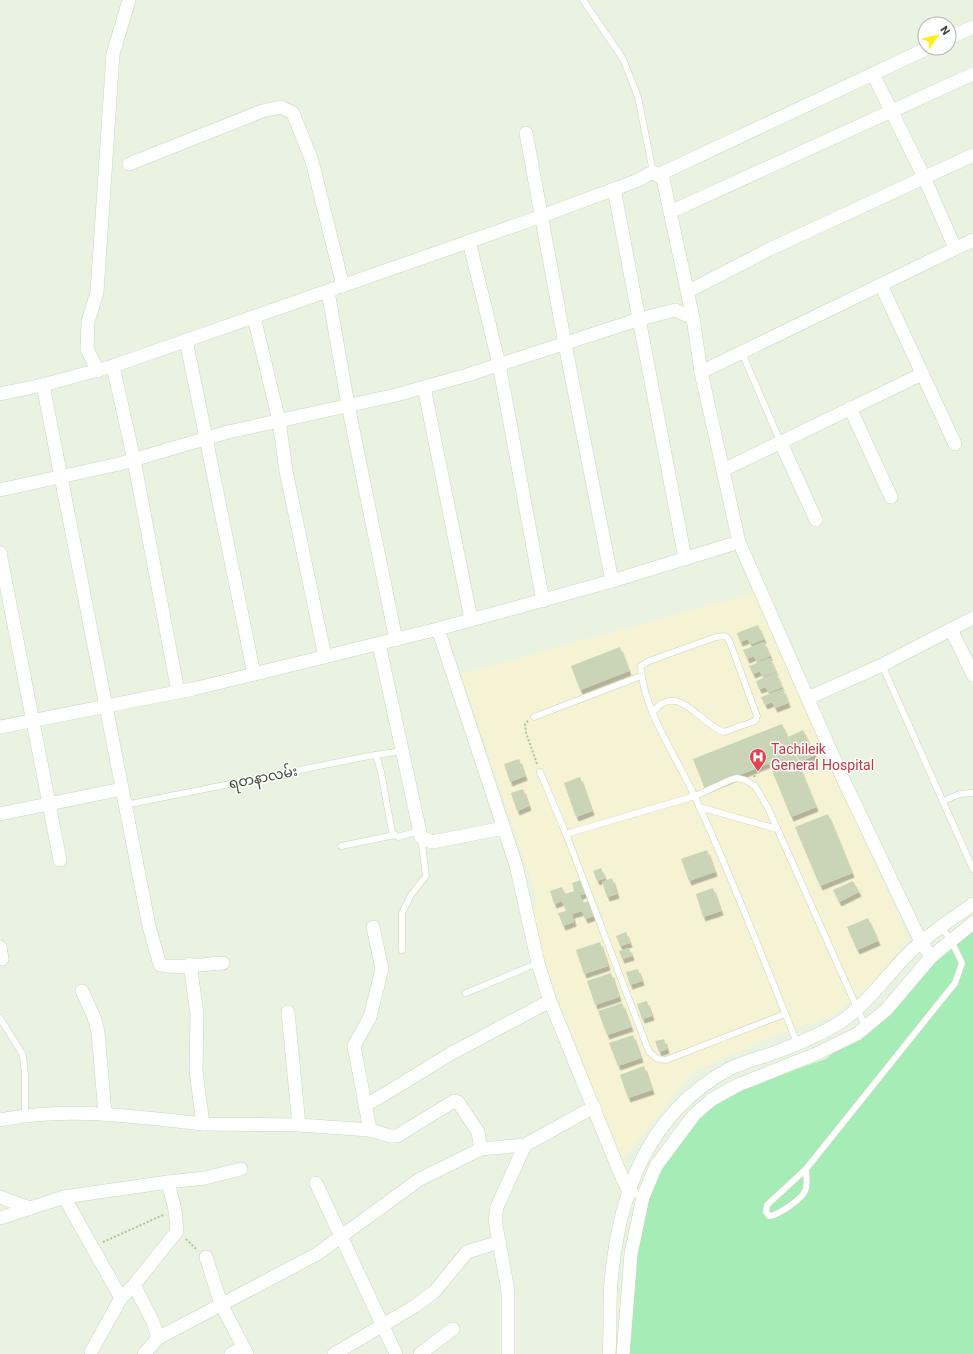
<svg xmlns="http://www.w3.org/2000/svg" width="973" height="1354" font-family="Roboto,'Noto Sans Myanmar',sans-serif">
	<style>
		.medical { fill: #f5f3d3 }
		.green { fill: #a6ecb7 }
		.building { fill: #c9d5b6; filter: url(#shadow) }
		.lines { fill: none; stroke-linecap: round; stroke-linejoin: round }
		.service-casing { stroke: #cad7bb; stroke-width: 7 }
		.minor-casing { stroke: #cad7bb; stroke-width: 14 }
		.path { stroke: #aec294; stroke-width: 2; stroke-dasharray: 2 2; stroke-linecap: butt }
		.service { stroke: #fff; stroke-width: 6 }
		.minor { stroke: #fff; stroke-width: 13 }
		.labels { text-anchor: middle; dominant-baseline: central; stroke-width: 3; stroke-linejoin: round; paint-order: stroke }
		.health-label { font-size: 14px; fill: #be3a42; stroke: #fff; text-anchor: start }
		.street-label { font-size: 14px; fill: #3d4532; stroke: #fff }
	</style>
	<defs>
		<filter id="shadow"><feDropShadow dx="2.5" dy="4.5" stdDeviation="0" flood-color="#0004"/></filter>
	</defs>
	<rect width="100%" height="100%" fill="#eaf3e2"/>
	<path class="medical" d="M754,593L908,937L882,974L833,1016L773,1036L692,1073L620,1163L542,955L532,912L537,897L461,674Z"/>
	<path class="green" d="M973,924V1354H624L625,1297L650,1181L684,1123L723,1094L826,1059L875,1016Z"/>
	<g class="building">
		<path d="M758,625L764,639L750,645L748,639L740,642L737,633Z"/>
		<path d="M764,642L770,656L756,662L754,656L747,659L743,650Z"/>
		<path d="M620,647L629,671L580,690L571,666Z"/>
		<path d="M770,658L776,672L762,677L760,671L753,674L749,666Z"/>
		<path d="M776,673L782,687L768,693L766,687L759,689L756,681Z"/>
		<path d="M783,689L788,703L775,708L772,702L765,705L761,697Z"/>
		<path d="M782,724L816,807L791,817L769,763L705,789L693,759Z"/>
		<path d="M803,730L815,755L800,762L788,737Z"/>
		<path d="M519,759L525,776L510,782L504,764Z"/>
		<path d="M580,777L592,811L576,817L564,783Z"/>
		<path d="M523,789L529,806L517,811L511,793Z"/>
		<path d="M828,814L852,873L820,886L795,827Z"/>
		<path d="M707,850L715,872L689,881L681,859Z"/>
		<path d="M601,868L605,878L597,881L593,871Z"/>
		<path d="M612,878L617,894L607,897L602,882Z"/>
		<path d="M582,880L587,893L580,895L583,903L589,901L594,916L585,919L582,911L572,914L574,922L563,926L558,913L566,911L562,901L554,904L550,891L562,887L565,894L574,891L572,883Z"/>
		<path d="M853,881L859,892L839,902L833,890Z"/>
		<path d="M713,888L721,911L703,917L696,894Z"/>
		<path d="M868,918L878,941L857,950L847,927Z"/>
		<path d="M626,932L630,943L620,946L616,936Z"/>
		<path d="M600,942L608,966L584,974L576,950Z"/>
		<path d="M629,948L632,956L622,959L619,951Z"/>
		<path d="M638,969L642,981L630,985L626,972Z"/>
		<path d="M611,973L619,997L595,1005L587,981Z"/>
		<path d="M647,1001L652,1016L642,1019L637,1004Z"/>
		<path d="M622,1003L631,1027L607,1035L598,1011Z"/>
		<path d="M633,1035L641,1058L618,1066L609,1043Z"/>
		<path d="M664,1039L667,1049L659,1052L655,1041Z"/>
		<path d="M644,1066L652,1090L628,1098L620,1075Z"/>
	</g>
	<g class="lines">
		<defs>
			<g id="service">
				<path d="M583,0L623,59L638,97L653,172"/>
				<path d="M742,353L780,441"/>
				<path d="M882,665L973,869"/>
				<path d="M653,712C678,680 700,725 724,732L755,721L757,716L729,640L725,636L716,637L649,661L641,666C642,709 677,757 695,797C732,877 764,961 797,1043"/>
				<path d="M534,717L641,676"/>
				<path d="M376,755L381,772L392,832L398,837L419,831"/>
				<path d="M540,772L566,834L649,1052L658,1059L666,1060L785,1014"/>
				<path d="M943,801L960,794L973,793"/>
				<path d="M125,805L369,756L402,751"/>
				<path d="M699,807L777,829"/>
				<path d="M566,834L695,796L730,780L737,778L745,780L755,786L768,808L866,1028"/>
				<path d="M341,846L395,835"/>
				<path d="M402,950V913L411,895L426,876L421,837"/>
				<path d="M466,993L538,963"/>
				<path d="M0,1018L23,1055L25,1074V1115"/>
				<path d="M806,1169C806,1175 808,1185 805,1191C802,1199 777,1216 769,1216L766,1212L767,1205L806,1169L955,983L962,963L951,940L941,927"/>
			</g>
			<g id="minor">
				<path d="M949,38L973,27"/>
				<path d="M873,74L924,177L955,248"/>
				<path d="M526,133L565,344L612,581L739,542"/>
				<path d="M129,164L262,111L281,107L293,113L312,161L343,286"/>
				<path d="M658,175L928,48"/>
				<path d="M614,189L685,558"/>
				<path d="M670,212L973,74"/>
				<path d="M469,241L499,364L543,601"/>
				<path d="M881,285L955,444"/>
				<path d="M328,291L348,405L396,640"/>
				<path d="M687,292L770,249L973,155"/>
				<path d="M254,317L279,421L286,471L325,657"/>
				<path d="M186,340L254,674"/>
				<path d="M113,366L134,460L178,692"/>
				<path d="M98,371L87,349L88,322L97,292L113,54L129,0"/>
				<path d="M701,372L973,240"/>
				<path d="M43,385L149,926L160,965C179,969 203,964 223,963"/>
				<path d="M424,387L471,619"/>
				<path d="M0,394L43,385L113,366L542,216L636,181L653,172L663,179L693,318"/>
				<path d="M850,408L891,497"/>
				<path d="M780,441L816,520"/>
				<path d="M723,470L922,374"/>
				<path d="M0,490L119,464L228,432L396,395L464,376L640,319L675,310L693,318L701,372L739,542L843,779L921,942L931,957"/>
				<path d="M0,553L60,860"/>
				<path d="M438,629L612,581"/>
				<path d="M951,629L973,675"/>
				<path d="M379,644L421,837L432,842L504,828"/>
				<path d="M808,698L882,665L973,618"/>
				<path d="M0,727L193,689L438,629L516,865L538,963L550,1001"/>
				<path d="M0,814L122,789"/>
				<path d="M0,947L2,959"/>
				<path d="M190,964L197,1014L196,1071L203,1124L299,1125L370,1130L390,1136H397L454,1101L458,1102L478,1132L481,1149"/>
				<path d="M82,991L94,1017L98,1032L105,1114"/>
				<path d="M288,1012L299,1125"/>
				<path d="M365,1106L452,1053L550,1001L618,1168L628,1190L632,1192"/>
				<path d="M0,1120C67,1106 136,1117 203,1124"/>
				<path d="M370,1130L354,1046L370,1017L382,969L373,927"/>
				<path d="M168,1182L205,1178L241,1169"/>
				<path d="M316,1183L396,1354"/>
				<path d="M0,1197L30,1208"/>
				<path d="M64,1197L168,1182L175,1210L177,1231L134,1285L121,1298L91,1352"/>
				<path d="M0,1218L64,1197L121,1298"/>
				<path d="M206,1257L221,1304L247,1354"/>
				<path d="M134,1285L153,1322L158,1338L144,1354"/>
				<path d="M158,1338L317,1254L420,1179L481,1149L525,1145L594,1107"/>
				<path d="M231,1354L243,1348"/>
				<path d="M334,1354L415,1306L435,1291L467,1252L499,1242"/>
				<path d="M420,1354L453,1329"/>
				<path d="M508,1354V1291L495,1220L497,1207L525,1145"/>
				<path d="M609,1354C611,1330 609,1306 611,1282C619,1193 647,1114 729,1069C741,1063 755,1059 768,1055C793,1046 819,1036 842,1021C868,1003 886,976 908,954C927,935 951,920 973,904"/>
				<path d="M623,1354L631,1254L643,1197L656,1166L694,1115L711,1100L738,1085L816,1054L857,1034L886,1010L931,957L973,923"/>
			</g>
		</defs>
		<use href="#service" class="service-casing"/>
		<use href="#minor" class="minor-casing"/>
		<g class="path">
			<path d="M528,721L525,724L526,733L537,764"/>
			<path d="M754,777L757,772"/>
			<path d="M186,1239L197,1250"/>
			<path d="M103,1242L163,1215"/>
		</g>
		<use href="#service" class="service"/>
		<use href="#minor" class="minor"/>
	</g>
	<defs>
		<symbol id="hospital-pin" viewBox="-11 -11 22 30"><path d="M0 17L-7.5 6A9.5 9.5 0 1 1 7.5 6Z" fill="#e0444e" stroke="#fff"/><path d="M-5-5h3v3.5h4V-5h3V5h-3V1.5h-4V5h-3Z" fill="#fff"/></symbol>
	</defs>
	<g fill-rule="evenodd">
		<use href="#hospital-pin" x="748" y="747" width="20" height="27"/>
	</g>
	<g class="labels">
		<g class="health-label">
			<text x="771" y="749">Tachileik<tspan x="771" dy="16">General Hospital</tspan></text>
		</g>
		<g class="street-label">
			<text transform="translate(263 777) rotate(-11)">ရတနာလမ်း</text>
		</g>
	</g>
	<g transform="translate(937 36) rotate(55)"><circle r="19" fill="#ffffff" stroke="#b1b5ad"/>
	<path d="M0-3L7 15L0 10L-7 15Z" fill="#fff10d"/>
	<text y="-6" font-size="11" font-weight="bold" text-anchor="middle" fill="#3d4532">N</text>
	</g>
</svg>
